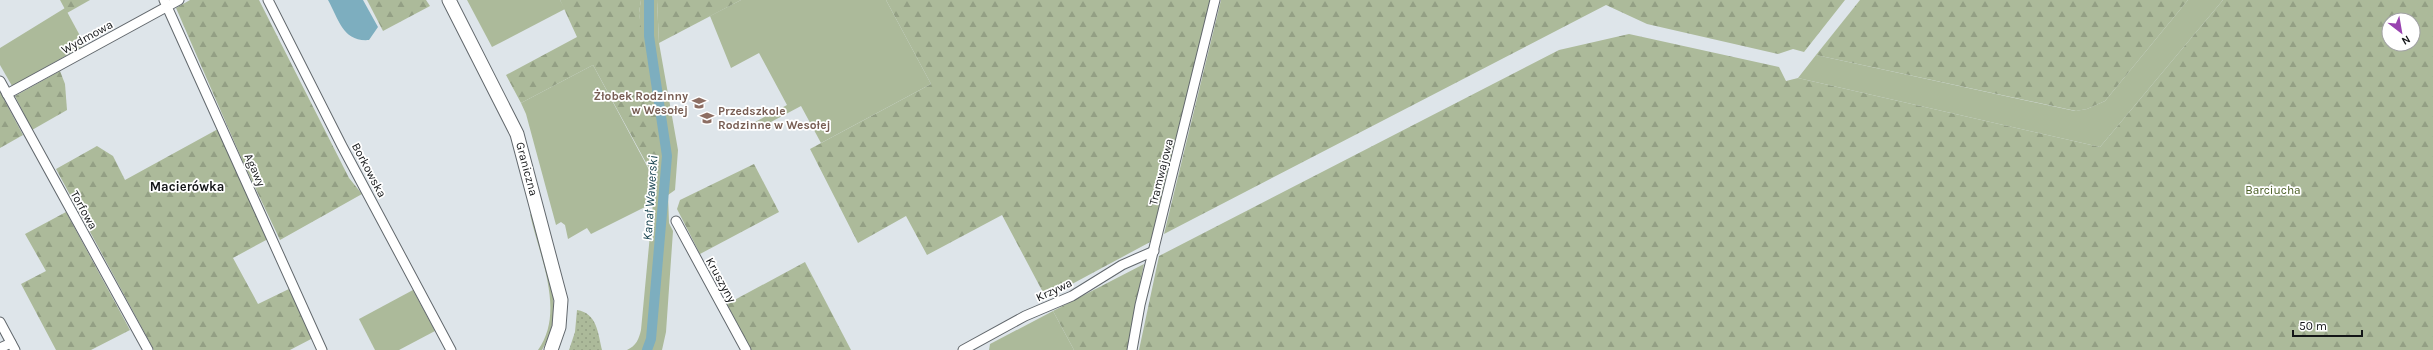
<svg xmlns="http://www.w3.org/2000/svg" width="2433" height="350" font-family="Karla,sans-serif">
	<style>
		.grass { fill: #acba9a }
		.forest { fill: url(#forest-firs); fill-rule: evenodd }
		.garden { fill: url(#garden-dots) }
		.water { fill: #7daebf }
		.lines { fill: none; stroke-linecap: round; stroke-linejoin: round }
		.canal { stroke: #7daebf; stroke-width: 10 }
		.street-casing { stroke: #62686d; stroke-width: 11 }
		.secondary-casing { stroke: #62686d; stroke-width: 15 }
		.street { stroke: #fff; stroke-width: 9 }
		.secondary { stroke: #fff; stroke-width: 13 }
		.labels { text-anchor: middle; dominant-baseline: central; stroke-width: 3.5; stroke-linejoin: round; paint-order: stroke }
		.street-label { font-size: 12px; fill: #141618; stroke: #fff }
		.education-label { font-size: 12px; font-weight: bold; fill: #785e54; stroke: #fff; text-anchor: end }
		.park-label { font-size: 12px; fill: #495d23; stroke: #fff }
		.neighbourhood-label { font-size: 13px; font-weight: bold; fill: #141618; stroke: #fff }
		.water-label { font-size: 13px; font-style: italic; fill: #16424f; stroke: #fff }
	</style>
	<defs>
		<pattern id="forest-firs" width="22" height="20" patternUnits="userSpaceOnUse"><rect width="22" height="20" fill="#acba9a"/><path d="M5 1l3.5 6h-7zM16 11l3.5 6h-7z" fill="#939f84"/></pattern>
		<pattern id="garden-dots" width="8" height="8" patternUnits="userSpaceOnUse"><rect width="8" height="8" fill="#acba9a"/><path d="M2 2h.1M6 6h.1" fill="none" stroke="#939f84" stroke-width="1.8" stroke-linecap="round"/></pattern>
	</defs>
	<rect width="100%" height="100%" fill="#dee5ea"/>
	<g class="grass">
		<path d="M467,0H560L565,9L492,47Z"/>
		<path d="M641,0H657L659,43L678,150L675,190L668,195L669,223L673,231L666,332L662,350H627C636,346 639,339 641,330L653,203L591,234L587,228L568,239L565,225L561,222L556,225L526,114L521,103L593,65L655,181L639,13Z"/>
		<path d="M741,0H886L931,84L821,143L801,106L758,129L755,122L787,105L759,53L731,68L710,16Z"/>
		<path d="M2188,0H2223L2100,147L1798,78L1816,55L2075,111L2087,109L2105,101Z"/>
		<path d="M65,8L85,45L12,86L0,65V48Z"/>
		<path d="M530,214L532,215C544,258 568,309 542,350H538C566,311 539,256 530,214Z"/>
		<path d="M413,290L435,331L399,350H375L359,319Z"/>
		<path d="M1053,311L1074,350H989L990,344Z"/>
	</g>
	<g class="forest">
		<path d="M60,0H90L67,13Z"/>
		<path d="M190,0H259L349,178L362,194L280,240L243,162L176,8Z"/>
		<path d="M367,0H426L430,6L383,31Z"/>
		<path d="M560,0H641L639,13L643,40L662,148L660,166L656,181L593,65L521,103L506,75L577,37Z"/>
		<path d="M657,0H741L659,43Z"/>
		<path d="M886,0H1210L1152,241L1046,298L1002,215L927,255L906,216L858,243L810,149L931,84Z"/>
		<path d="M1221,0H1845L1804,52L1793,49L1778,54L1647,24L1606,5L1164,234Z"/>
		<path d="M1860,0H2188L2105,101L2087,109L2076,111L1816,55Z"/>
		<path d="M2223,0H2433V350H1139L1159,256L1559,50L1629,34L1779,67L1786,81L1798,78L2100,147ZM2389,20H2413V44H2389Z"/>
		<path d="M60,71L65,84L67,110L32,130L15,96Z"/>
		<path d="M0,92L23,135L0,148Z"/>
		<path d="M218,129L268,239L233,258L258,304L291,288L313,338L290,350H154L56,169L97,146L113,156L125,180Z"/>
		<path d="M754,164L779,212L700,254L677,209L680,200Z"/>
		<path d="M66,212L130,330L91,350H56L21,284L46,271L25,234Z"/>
		<path d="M805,262L851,350H751L727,304Z"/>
		<path d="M1144,264L1127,350H1074L1053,311Z"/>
	</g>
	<path class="garden" d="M577,310C597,313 598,333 602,350H569L575,332Z"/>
	<path class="water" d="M328,0H363L378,27L369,40C343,42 339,20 328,0Z"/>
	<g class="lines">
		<path class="canal" d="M647,350L651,339L667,156L649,36V0"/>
		<defs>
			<g id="street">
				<path d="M164,0L322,350"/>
				<path d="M268,0L342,146L451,350"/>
				<path d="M0,81L148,350"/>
				<path d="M7,94L179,0"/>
				<path d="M676,221L746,350"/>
				<path d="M0,322L15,350"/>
				<path d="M0,348L11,343"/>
				<path d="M963,350L1025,316L1072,296L1122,265L1154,251"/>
				<path d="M1132,350L1140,305L1215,0"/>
			</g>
			<path id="secondary" d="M449,0L517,134L561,300L559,327L551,350"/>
		</defs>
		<use href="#street" class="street-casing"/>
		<use href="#secondary" class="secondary-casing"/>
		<use href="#street" class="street"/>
		<use href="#secondary" class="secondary"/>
	</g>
	<defs>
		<symbol id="school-bare" viewBox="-9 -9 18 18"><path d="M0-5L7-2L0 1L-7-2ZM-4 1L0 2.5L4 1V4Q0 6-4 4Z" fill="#8d6e63" stroke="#fff" stroke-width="2.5" paint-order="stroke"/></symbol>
	</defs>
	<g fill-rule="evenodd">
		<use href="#school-bare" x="689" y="93" width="20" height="20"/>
		<use href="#school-bare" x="697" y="108" width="20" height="20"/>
	</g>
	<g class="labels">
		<g class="street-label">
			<text transform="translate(87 37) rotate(-29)">Wydmowa</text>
			<text transform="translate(527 169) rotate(75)">Graniczna</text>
			<text transform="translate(255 170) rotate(66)">Agawy</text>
			<text transform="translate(369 170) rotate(62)">Borkowska</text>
			<text transform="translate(1161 172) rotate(-76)">Tramwajowa</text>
			<text transform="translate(84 210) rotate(61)">Torfowa</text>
			<text transform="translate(721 280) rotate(61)">Kruszyny</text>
			<text transform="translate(1054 290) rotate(-25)">Krzywa</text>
		</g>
		<g class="education-label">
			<text x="688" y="96">Żłobek Rodzinny<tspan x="688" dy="14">w Wesołej</tspan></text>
			<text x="718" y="111" text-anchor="start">Przedszkole<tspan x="718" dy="14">Rodzinne w Wesołej</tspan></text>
		</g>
		<g class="park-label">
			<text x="2273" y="190">Barciucha</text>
		</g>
		<g class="neighbourhood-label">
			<text x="187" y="186">Macierówka</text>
		</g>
		<g class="water-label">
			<text transform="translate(650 198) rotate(-86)">Kanał Wawerski</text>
		</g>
	</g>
	<g transform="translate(2401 32) rotate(149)"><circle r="19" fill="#ffffff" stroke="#a1a2a3"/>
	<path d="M0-3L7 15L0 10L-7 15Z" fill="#9943b0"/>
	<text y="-6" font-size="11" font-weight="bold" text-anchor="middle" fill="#141618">N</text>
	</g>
	<path d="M2293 330v6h69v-6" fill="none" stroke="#141618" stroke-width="2"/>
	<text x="2299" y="330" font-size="12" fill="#141618" stroke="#ffffff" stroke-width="3" paint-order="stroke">50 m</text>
</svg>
